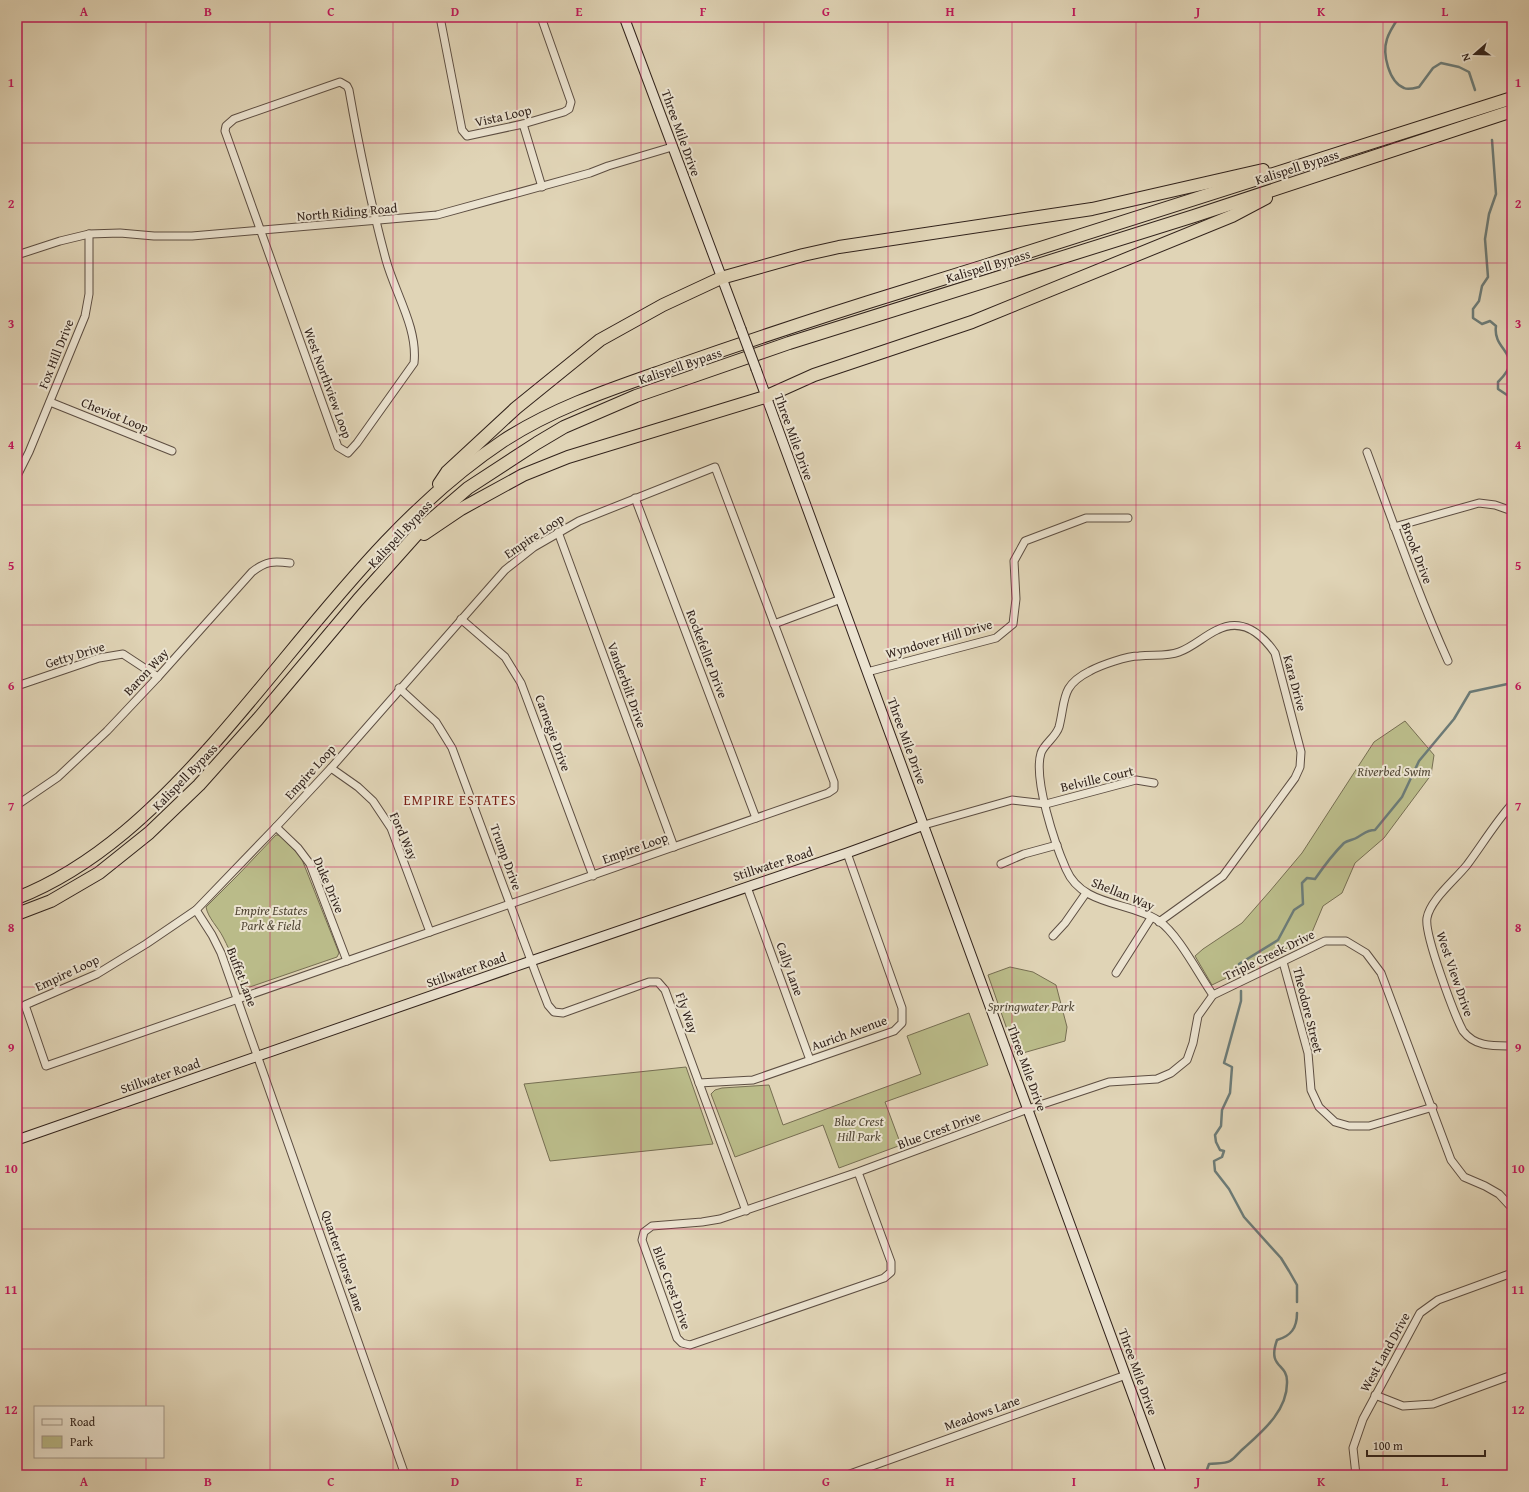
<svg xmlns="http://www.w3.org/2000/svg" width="1529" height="1492" font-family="'Gentium Book Plus',serif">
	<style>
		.green { fill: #babb89; stroke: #766e52 }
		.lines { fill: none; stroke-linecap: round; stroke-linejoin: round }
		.stream { stroke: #6c7b77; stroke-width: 2.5 }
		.street-casing { stroke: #5d4e42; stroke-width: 9 }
		.secondary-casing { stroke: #31221b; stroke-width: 11 }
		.highway-casing { stroke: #31221b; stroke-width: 14 }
		.street { stroke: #ebe3d0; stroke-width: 7 }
		.secondary { stroke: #ebe3d0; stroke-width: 9 }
		.highway { stroke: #e0d4b6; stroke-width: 12 }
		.secondary-bridge-casing { stroke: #31221b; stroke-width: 11; stroke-linecap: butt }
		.secondary-bridge { stroke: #ebe3d0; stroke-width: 9 }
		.grid { fill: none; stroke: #c2185b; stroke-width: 1; stroke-opacity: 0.55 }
		.labels { text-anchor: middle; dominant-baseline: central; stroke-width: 4; stroke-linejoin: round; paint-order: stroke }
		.street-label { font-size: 13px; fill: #31221b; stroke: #ebe3d0 }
		.park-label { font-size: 13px; font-style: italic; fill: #534836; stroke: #ebe3d0 }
		.neighbourhood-label { font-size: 14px; letter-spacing: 1px; fill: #7a1f14; stroke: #ebe3d0 }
		.neatline { fill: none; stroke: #c2185b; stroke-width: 1.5 }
		.grid-label { font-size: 13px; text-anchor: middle; font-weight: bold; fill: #c2185b }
	</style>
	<rect width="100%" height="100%" fill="#e0d4b6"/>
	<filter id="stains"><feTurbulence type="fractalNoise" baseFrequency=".005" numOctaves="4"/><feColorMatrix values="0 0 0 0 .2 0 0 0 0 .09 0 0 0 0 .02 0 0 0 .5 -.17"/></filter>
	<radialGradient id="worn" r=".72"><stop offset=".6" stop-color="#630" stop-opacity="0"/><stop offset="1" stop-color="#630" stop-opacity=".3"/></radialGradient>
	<g class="green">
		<path d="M1405,721L1434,755L1431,775L1384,838L1355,863L1342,893L1323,906L1310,937L1212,985L1195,956L1203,949L1242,923L1270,891L1302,853L1374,742Z"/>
		<path d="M276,835H279L301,857L339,953L337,957L244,989C237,971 232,954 223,937C218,927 208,918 206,907L238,875Z"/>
		<path d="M1010,967L1033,972L1056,985L1067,1027L1065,1041L1016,1055L988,975Z"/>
		<path d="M969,1013L988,1065L885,1102L901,1145L839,1168L823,1125L735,1157L711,1094L715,1090L722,1088L769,1085L783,1125L921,1074L907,1036Z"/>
		<path d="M686,1067L713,1144L550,1161L524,1084Z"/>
	</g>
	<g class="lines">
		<g class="stream">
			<path d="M1399,17C1395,23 1389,32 1387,39C1382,54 1389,82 1404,88C1408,90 1415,88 1419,87L1433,68L1441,63L1459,67L1469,72L1475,90"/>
			<path d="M1492,140L1496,194L1489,214L1485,239L1488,277L1482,286L1479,301L1473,309V318L1482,324L1490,321L1496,326C1492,352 1527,354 1498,382V389L1510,397L1512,400"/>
			<path d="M1239,964L1278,940L1294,910L1303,904L1302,883L1307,878L1315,879C1324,866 1333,854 1344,843C1348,840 1354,840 1358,837C1365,833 1367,830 1375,830L1402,797L1419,761L1454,719L1470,692L1512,683"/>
			<path d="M1241,991V1001L1224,1063L1232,1067L1230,1093L1222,1110L1221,1126L1215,1135L1216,1142L1220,1150L1224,1151L1222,1157L1214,1161L1215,1171L1229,1189L1244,1217L1281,1258L1289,1271L1297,1285V1302"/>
			<path d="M1205,1475L1209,1464C1215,1463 1225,1464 1230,1461C1235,1458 1239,1452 1244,1448C1263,1431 1288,1410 1287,1381C1287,1363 1267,1368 1277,1340C1291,1336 1297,1328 1297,1313"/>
		</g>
		<defs>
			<g id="street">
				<path d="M440,17L462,130L467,136L523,124L564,112L569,109L571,102L541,17"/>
				<path d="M340,82L347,86L349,90C359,147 371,204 386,260C395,293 418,328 414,363L357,443L348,453L338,447L225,131L226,126L234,119Z"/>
				<path d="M523,124L542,187"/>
				<path d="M17,255L60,241L89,234L120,233L154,236H192L437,215L590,173L608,166L672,147"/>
				<path d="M50,402L172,451"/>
				<path d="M1367,452C1393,522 1417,592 1448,661"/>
				<path d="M715,467L834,782V789L828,793L46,1066L25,1005L97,974L146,944L196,910L276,827L331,768L505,570L534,547L579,521Z"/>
				<path d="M17,476L29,452L85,316L89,294V234"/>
				<path d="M635,498L756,818"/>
				<path d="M1394,527L1479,503L1495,505L1512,511"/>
				<path d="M558,532L674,847"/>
				<path d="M461,619L505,657L521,683L593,876"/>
				<path d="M774,624L841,599"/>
				<path d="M867,672L996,638L1013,624L1016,599L1014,561L1025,541L1086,518H1128"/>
				<path d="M17,686L99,658L123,654L158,677"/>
				<path d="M399,688L436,722L452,748L536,974L548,1005L554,1012L563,1013L649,982H658L665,990L746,1211"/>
				<path d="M331,768L358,787L373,801L391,828L430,932"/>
				<path d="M1512,804C1495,823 1482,845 1467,865C1455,880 1430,900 1427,918C1424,934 1454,1014 1463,1031C1475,1047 1493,1046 1512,1046"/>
				<path d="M17,805L58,777L107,731L158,677L252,572C266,561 273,561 290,563"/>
				<path d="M924,825L1012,800L1046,804L1136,780L1154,783"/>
				<path d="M276,827L298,848L310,864L347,961"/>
				<path d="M1001,864L1024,854L1057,845"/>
				<path d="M747,887L810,1060"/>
				<path d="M196,910L212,935L221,953L405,1475"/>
				<path d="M1159,922L1223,876L1295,778L1300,767L1301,752L1275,653C1262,634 1242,617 1217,630C1204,636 1193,647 1179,652C1166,657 1152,654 1139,656C1127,656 1101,665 1090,671C1060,686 1066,700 1059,727C1056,737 1044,744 1041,753C1033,779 1055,844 1066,869C1082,907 1129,901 1159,921C1178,934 1199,975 1213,995"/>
				<path d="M1053,936L1065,923L1086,893"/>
				<path d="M1283,962L1308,1053L1311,1090L1319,1107L1335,1122L1349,1126H1369L1433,1107"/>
				<path d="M1116,973L1151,918"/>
				<path d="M699,1083L753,1080L894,1031L902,1023V1008L847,853"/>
				<path d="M858,1172L891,1262V1272L884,1278L690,1345L682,1343L677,1338L642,1240L644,1232L652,1226L702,1222L720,1219L858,1172L1028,1109L1109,1082L1157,1079L1171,1073L1187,1060L1193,1043L1198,1016L1213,995L1325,941H1346L1366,953L1381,973L1451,1160L1464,1177L1485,1186L1499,1194L1512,1208"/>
				<path d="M1375,1395L1403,1406L1433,1404L1512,1375"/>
				<path d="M847,1475L1126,1375"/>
				<path d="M1356,1475L1353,1448L1363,1419L1420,1313L1438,1300L1512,1273"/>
			</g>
			<g id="secondary">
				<path d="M624,17L741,329"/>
				<path d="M756,369L1162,1475"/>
				<path d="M17,1140L531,961L847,853L924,825"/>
			</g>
			<g id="highway">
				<path d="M439,484L447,472L516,408L600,340L663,305L721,278L803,255L839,247L1092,209L1263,170"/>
				<path d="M424,534L461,509L523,475L568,457L765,397L814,375L972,322L1232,216L1266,198"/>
				<path d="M17,898C96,867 159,805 214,743C306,639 386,519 503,441C555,407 614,388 671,368C748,341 826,315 904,291C1107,228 1309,162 1512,98"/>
				<path d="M17,914L51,901L99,873L149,833L199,785L258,719L358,600L425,525L468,488L537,443L564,427L636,396L789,343L1194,216L1512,111"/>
			</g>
		</defs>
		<use href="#street" class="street-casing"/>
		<use href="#secondary" class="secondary-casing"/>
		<use href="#highway" class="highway-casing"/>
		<use href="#street" class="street"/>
		<use href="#secondary" class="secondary"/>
		<use href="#highway" class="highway"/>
		<defs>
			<path id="secondary-bridge" d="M741,329L756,369"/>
		</defs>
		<use href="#secondary-bridge" class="secondary-bridge-casing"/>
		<use href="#secondary-bridge" class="secondary-bridge"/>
	</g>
	<path class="grid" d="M146,17V1407M270,17V1475M393,17V1475M517,17V1475M641,17V1475M764,17V1475M888,17V1475M1012,17V1475M1136,17V1475M1260,17V1475M1383,17V1475M17,143H1512M17,263H1512M17,384H1512M17,505H1512M17,625H1512M17,746H1512M17,867H1512M17,987H1512M17,1108H1512M17,1229H1512M17,1349H1512M146,1457V1475"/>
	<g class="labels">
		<g class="street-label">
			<text transform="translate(503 116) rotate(-13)">Vista Loop</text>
			<text transform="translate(681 133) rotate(70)">Three Mile Drive</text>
			<text transform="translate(1297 167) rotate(-18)">Kalispell Bypass</text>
			<text transform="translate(347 212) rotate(-5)">North Riding Road</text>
			<text transform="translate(988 266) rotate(-17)">Kalispell Bypass</text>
			<text transform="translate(56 354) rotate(-68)">Fox Hill Drive</text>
			<text transform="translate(680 366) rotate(-19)">Kalispell Bypass</text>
			<text transform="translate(328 383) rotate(70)">West Northview Loop</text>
			<text transform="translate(115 415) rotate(22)">Cheviot Loop</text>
			<text transform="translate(794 437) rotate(70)">Three Mile Drive</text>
			<text transform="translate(400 534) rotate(-47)">Kalispell Bypass</text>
			<text transform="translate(534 536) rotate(-34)">Empire Loop</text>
			<text transform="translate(1417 553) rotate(69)">Brook Drive</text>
			<text transform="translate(939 639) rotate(-16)">Wyndover Hill Drive</text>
			<text transform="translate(707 654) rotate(69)">Rockefeller Drive</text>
			<text transform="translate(75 655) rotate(-17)">Getty Drive</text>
			<text transform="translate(146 672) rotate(-47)">Baron Way</text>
			<text transform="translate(1295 683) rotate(75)">Kara Drive</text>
			<text transform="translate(627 685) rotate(70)">Vanderbilt Drive</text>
			<text transform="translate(553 733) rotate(70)">Carnegie Drive</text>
			<text transform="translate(907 741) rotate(70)">Three Mile Drive</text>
			<text transform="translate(310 772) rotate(-48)">Empire Loop</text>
			<text transform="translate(185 777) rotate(-46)">Kalispell Bypass</text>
			<text transform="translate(1097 779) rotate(-13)">Belville Court</text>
			<text transform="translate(404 836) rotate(66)">Ford Way</text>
			<text transform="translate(635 848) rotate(-20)">Empire Loop</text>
			<text transform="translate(506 857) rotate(70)">Trump Drive</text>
			<text transform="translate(773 864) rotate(-18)">Stillwater Road</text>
			<text transform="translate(329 885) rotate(67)">Duke Drive</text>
			<text transform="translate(1123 894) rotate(22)">Shellan Way</text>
			<text transform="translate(1269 955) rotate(-26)">Triple Creek Drive</text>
			<text transform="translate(790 969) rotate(70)">Cally Lane</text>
			<text transform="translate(466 970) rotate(-19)">Stillwater Road</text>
			<text transform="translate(67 973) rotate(-25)">Empire Loop</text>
			<text transform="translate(1455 974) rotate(71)">West View Drive</text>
			<text transform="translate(242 977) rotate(69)">Buffet Lane</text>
			<text transform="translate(1308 1010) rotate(76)">Theodore Street</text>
			<text transform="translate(687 1013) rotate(70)">Fly Way</text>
			<text transform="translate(849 1033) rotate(-20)">Aurich Avenue</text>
			<text transform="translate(1027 1068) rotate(70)">Three Mile Drive</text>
			<text transform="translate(160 1076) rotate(-19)">Stillwater Road</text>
			<text transform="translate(939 1130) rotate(-20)">Blue Crest Drive</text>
			<text transform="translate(343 1261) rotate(71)">Quarter Horse Lane</text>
			<text transform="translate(672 1288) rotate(70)">Blue Crest Drive</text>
			<text transform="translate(1385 1352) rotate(-61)">West Land Drive</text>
			<text transform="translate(1138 1372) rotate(70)">Three Mile Drive</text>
			<text transform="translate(982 1413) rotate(-20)">Meadows Lane</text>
		</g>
		<g class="park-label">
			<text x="1394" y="771">Riverbed Swim</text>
			<text x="271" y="910">Empire Estates<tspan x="271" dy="15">Park &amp; Field</tspan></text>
			<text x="1031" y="1006">Springwater Park</text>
			<text x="859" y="1121">Blue Crest<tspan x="859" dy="15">Hill Park</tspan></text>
		</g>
		<g class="neighbourhood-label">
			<text x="460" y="800">EMPIRE ESTATES</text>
		</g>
	</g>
	<rect width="1529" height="1492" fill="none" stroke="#e0d4b6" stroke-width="44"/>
	<rect x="34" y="1406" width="130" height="52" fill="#ebe3d0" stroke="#a19688"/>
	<rect x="42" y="1419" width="20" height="6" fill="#ebe3d0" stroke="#a19688"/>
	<text x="70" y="1426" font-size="12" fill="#31221b">Road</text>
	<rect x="42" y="1436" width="20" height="12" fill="#babb89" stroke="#a19688"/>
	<text x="70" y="1446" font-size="12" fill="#31221b">Park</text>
	<g transform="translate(1475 54) rotate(250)" stroke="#ebe3d0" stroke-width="3" paint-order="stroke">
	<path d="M0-3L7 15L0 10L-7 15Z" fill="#31221b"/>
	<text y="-6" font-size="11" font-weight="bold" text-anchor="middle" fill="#31221b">N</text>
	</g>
	<path d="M1367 1450v6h118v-6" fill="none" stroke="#31221b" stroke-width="2"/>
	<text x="1373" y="1450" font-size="12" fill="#31221b" stroke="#ebe3d0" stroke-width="3" paint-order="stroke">100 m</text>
	<rect x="22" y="22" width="1485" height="1448" class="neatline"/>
	<g class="grid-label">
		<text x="84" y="16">A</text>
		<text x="208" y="16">B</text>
		<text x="331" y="16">C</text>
		<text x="455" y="16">D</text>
		<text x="579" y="16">E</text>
		<text x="703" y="16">F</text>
		<text x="826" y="16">G</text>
		<text x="950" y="16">H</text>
		<text x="1074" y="16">I</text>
		<text x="1198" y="16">J</text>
		<text x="1321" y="16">K</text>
		<text x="1445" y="16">L</text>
		<text x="11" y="87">1</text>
		<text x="1518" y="87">1</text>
		<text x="11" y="208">2</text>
		<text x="1518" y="208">2</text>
		<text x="11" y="328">3</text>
		<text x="1518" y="328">3</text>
		<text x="11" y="449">4</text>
		<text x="1518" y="449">4</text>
		<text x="11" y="570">5</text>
		<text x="1518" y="570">5</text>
		<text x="11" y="690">6</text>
		<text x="1518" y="690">6</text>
		<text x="11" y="811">7</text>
		<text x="1518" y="811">7</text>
		<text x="11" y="932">8</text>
		<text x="1518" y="932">8</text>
		<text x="11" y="1052">9</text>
		<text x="1518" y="1052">9</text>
		<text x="11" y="1173">10</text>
		<text x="1518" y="1173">10</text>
		<text x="11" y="1294">11</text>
		<text x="1518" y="1294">11</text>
		<text x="11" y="1414">12</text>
		<text x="1518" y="1414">12</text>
		<text x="84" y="1486">A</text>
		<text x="208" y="1486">B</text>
		<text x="331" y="1486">C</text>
		<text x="455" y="1486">D</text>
		<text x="579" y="1486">E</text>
		<text x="703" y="1486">F</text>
		<text x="826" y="1486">G</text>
		<text x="950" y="1486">H</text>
		<text x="1074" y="1486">I</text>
		<text x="1198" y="1486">J</text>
		<text x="1321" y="1486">K</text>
		<text x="1445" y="1486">L</text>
	</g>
	<rect width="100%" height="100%" filter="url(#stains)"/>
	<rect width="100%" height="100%" fill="url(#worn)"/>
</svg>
